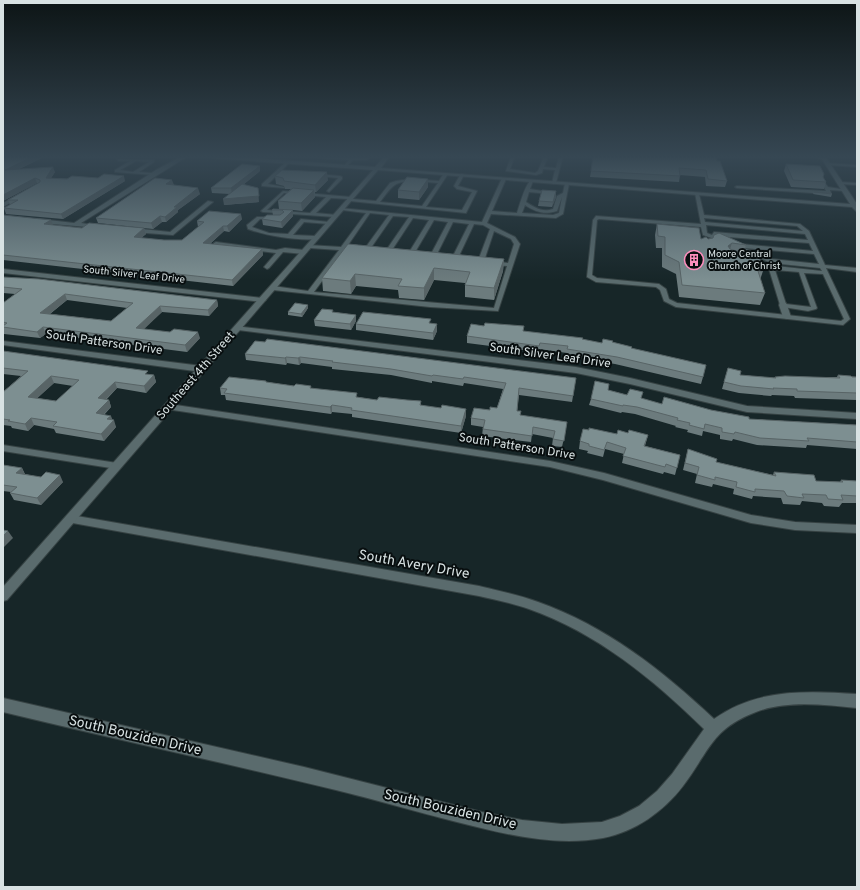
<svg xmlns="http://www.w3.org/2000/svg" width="860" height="890" font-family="Overpass,sans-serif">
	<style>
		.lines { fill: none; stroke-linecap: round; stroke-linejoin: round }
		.lane-casing { stroke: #364243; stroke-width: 2 }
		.street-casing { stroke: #364243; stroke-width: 2 }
		.secondary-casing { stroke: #364243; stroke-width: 2 }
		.lane { fill: #5a6b6d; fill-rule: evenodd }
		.street { fill: #5a6b6d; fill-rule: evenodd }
		.secondary { fill: #5a6b6d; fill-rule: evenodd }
		.wall { fill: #6c7b7d; fill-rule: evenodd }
		.shaded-wall { fill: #586466 }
		.building { fill: #7d8f91; stroke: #586466; fill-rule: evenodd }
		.labels { text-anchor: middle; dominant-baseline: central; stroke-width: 4; stroke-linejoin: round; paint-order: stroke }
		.far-poi-label { font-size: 10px; fill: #d8e2e3; stroke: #080e0f; text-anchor: start }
		.far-street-label { font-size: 10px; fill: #d8e2e3; stroke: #080e0f }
		.street-label { font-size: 12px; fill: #d8e2e3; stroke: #080e0f }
		.near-street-label { font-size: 14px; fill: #d8e2e3; stroke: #080e0f }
	</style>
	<rect width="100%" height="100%" fill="#172628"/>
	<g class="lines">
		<defs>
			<g id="lane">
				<path d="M318,156C329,155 361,161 369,156H373L367,160H353L346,167L344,166L349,160L319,158Z"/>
				<path d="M511,156H515L510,169L535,173L538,171L544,156H548L544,167L556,168L559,156H563L556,183L554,184L552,183L555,170L543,169L542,173L536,175L506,171Z"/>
				<path d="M117,159L154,160V162L139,172L153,173L155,174L153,175L115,172V170L130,161H118ZM136,161L149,162L133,172L120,170Z"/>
				<path d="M287,161L290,162L268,184L284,187V188L262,186V184Z"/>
				<path d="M827,163L857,165V167L828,165Z"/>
				<path d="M444,173L448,174L426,207L462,210L472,192L457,189L454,186L460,175L462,174L464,175L458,186L477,191L466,213L350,201H348V199L331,198L316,213L337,215V217H335L263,212L261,211L283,191L351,197H353V199L376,201L390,183L396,181L410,179L439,181ZM416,181L438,183L422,206L380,202C393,185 394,181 416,181ZM284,193L326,197L310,213L267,210Z"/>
				<path d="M316,174L340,176L342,177V179L329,192L327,191L338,178L318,176H316Z"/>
				<path d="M502,178L506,179L492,211L517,213C520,204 525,185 531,180L533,181L530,189L554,193L552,194L529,192L526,202C534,207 542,213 553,209L557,196L563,193L565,183L569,184L563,214L556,218L491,214L487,223L515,237L520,244L498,311L430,307L273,290L270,288L273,286L308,291L339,250L310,248L308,247V245L341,247L366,213L342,210L340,209V208L482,222ZM562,197L559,213L553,215L522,213L525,205C535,212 545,215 557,211ZM370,213L389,215L363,251L366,253L368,252L393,216L409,217L385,252L388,254L390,253L413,218L429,220L408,254L411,256L414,254L434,220L448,222L430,256L433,258L436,256L453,222L469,224L452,258L453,259L458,258L474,224L483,225L490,229L478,261L479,262L484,261L494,231L511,239L514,244L508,263L493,261L490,263L493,265L507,266L494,308L314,292L344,251H357V249L346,248Z"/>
				<path d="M824,182L828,187L847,190L845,191L830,190L831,193L829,194L737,188L735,187L737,186L826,191L822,183Z"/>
				<path d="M841,182L857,183V185L839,184V183Z"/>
				<path d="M695,193L699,194L704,215L800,224L809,231L825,265L857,268V272L826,268L850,319L843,325L676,307L664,301L660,290L656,287L596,282L587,277L593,220L596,216L701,224ZM704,218L797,226L803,231L705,222ZM599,219L701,227L703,235L723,242L725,241V239L715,236L809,243L813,251L741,244L739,246L735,244L732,246L771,263L820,268L822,271L776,266L770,268L769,269L780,305L783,307L808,311L816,309L817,308L804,273L823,274L844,319L841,321L677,303L669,299L666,289L659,284L597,278L592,275L597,220ZM706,225L805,234L808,240L714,232L712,235L707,233ZM744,248L814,254L819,264L772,259ZM775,270L799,272L811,307L786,304Z"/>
				<path d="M257,217H275L277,218L275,219H260L252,227L269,233L288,234L301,219L329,222L331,223L329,224L304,222L293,235L316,236L319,238L318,239C298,241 267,236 248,229L247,225Z"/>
				<path d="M216,242L276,250L285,248L304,250L307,252L304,254L283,252L269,268L267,269L264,267L276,253L214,245V243Z"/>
			</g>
			<g id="street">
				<path d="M182,156H188L81,223L100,226V228L40,223L37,221L40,219L74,223L156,170Z"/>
				<path d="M806,156H824L826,157L823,159Z"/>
				<path d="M19,194L24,195L3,207V203Z"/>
				<path d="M208,201L213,202L173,235L132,232L129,230L132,228L170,232Z"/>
				<path d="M3,269L262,298L266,300L262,302L3,273Z"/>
				<path d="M780,303H786L787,305L791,317L790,319H787L783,317L779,305Z"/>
				<path d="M235,326L576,367L630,378L747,406L857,413V419L747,412L630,384L576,373L238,330H235Z"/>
				<path d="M3,341L202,366L206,369L202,372L3,345Z"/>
				<path d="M169,404L550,461L604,473L751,515L795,522L857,525V533L795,530L751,523L603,480L550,467L166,409L164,407L166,405Z"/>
				<path d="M3,445L117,463L122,466L117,469L3,451Z"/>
				<path d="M71,515L479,586C499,591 519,595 538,602C606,626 662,670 714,719C757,688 807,691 857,694V708C825,705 787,700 756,712C711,729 709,752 683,786C664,811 635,832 603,838C555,847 504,834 457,822C417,812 377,800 336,790C226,763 114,739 3,712V698L304,767L482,812L522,820L562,824L602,822L620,816L639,806L657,791L672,774L704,729C653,679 597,633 529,609C513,603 496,600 479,596L67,522L65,519L67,516Z"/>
			</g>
			<path id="secondary" d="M209,156H228L375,167L385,156H390L381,168L850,204L820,156H825L857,204V212L852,207L378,170L7,600L3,601V587L373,170L212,158Z"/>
		</defs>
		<use href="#lane" class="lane-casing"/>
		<use href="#street" class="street-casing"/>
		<use href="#secondary" class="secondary-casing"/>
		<use href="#lane" class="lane"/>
		<use href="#street" class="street"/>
		<use href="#secondary" class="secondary"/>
	</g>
	<g class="wall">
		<path d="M3,156H46L19,169L55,172L51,178L125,181L63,219L6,214L4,208L10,205L8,200L38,183H37L3,201Z"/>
		<path d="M717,161L727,181L725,187L706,186L705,177L680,175L679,182L590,177L591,171Z"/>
		<path d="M786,164L823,177L826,182L824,189L791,187L784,171Z"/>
		<path d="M260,171L244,184L259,202L224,205L230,194L212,193L211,188Z"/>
		<path d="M275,176L328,180L316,192H315V197L302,211L293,210V216L282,228L263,225L262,219L273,215L272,210L279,209L278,201L291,189H285L284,186L276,184Z"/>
		<path d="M173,185L200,194L178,210V212L166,222H162L153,229L98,223L96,218L174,185Z"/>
		<path d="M428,187L419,200L398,198V190Z"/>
		<path d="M556,191V197L552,207L538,206L539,201Z"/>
		<path d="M814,192L832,194L831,197L813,194Z"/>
		<path d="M3,215L53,225L82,228H144L146,234L141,238L164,240H182L198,227L197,221L242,219L229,232L224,231L210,244L262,249L263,255L233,286L3,260Z"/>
		<path d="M657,224L701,239H708L746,245L744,252L763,271L760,280L765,293L760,305L679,297L676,274L662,267V248H656L655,235Z"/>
		<path d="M348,244L504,259L503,271L494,300L465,297V283L434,280L424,300L399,298L398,290L356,286L351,294L323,291L322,278Z"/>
		<path d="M3,277L217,300L218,306L209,316L162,312L143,329L200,338L187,352L46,334L40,338L4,334L3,331V303L15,294L3,293ZM67,300L127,308L111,321L50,314Z"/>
		<path d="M308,308L302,317L288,315V312Z"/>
		<path d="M333,312L356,315V321L351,330L315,326L314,320Z"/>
		<path d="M431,323L437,331L433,340L356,330V324Z"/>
		<path d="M523,331L602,343L612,342L632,347L631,348L703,377L701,384L615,364L566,356L567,353L539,349V352L467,343V336Z"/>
		<path d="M255,341L576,378L572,402L519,395L517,411H521L520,415L566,429L562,447L552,446L553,438L532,434L531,442L482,436L483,427L471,425V418L497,408L503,389L464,383L463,386L432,381V383L391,375L332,369V367L301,363L299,365L287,363L286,365L246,360L245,354Z"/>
		<path d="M3,351L154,375L156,382L146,393L117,388L106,400H109L111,407L104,415L112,420L116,427L104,441L56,433L54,429L34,425L28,431L12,428L11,426L3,425V392L21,376L3,374ZM54,383L73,386L56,401L37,398Z"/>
		<path d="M728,368L740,375L774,378L775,377H837L838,375L857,377V400L795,398L794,396L772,395L771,396L739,393L722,389Z"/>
		<path d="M267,382L294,386H311V388L358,397L377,400L421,401V405L466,416L461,433L352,417V414L332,412L331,414L226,400L225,395H221L220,388Z"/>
		<path d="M608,390L662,404L749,419L857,425V449L807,445L806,448L757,445L733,439L732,441L720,439V435L703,431L702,436L687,432L688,430L675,427L676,426L635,414L622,412L621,413L589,405L591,399Z"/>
		<path d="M589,430L617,434L628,433L648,435L645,446L680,455L675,475L664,472L663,474L622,463L624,454L605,449L603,457L587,453L588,451L579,449L580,441Z"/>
		<path d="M688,449L716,462L773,475L774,472L816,481L840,482L841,480L857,481V503H842L839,507L824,506L822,503L802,501L800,505L783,504L781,498L753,496L752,499L733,494L734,489L713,484L712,487L695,483L697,474L683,470Z"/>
		<path d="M3,465L22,468L25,474L63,482L41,505L14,500L10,493L11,492L3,491Z"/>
	</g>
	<g class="shaded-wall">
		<path d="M34,156H46L7,175L5,170Z"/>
		<path d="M260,166V171L232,194L231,188Z"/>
		<path d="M53,167L55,172L48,183L46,178Z"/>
		<path d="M327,172L328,180L316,192L315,185Z"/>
		<path d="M124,176L125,181L63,219L61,214Z"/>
		<path d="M35,178L37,183L3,201V195Z"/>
		<path d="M428,179V187L419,200V192Z"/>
		<path d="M172,180L174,185L167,189L166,184Z"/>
		<path d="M198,188L200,194L178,210V212L166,222L165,217L174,207Z"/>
		<path d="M258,188L259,202L224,205L223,199Z"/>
		<path d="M314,190L315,197L302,211L301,203Z"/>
		<path d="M556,191V197L552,207L553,202Z"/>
		<path d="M293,210V216L282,228L281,222Z"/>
		<path d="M241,214L242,219L229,232L227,226Z"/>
		<path d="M160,216L162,222L153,229L151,223Z"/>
		<path d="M51,220L53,225L44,224Z"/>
		<path d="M223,226L224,231L204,249L203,243Z"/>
		<path d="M144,228L146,234L135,243L134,237Z"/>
		<path d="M732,243L728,255V246Z"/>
		<path d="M262,249L263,255L233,286L232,280Z"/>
		<path d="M504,259L503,271L494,300V288Z"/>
		<path d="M434,268V280L424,300V288Z"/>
		<path d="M355,274L356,286L351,294L350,281Z"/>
		<path d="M65,294L67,300L43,319L40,313Z"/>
		<path d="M217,300L218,306L209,316L208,310Z"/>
		<path d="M308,305V308L302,317L301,314Z"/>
		<path d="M160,306L162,312L138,335L136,328Z"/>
		<path d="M356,315V321L351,330L350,324Z"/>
		<path d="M437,324V331L433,340V333Z"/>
		<path d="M43,327L46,334L40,338L37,332Z"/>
		<path d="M198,332L200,338L187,352L185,345Z"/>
		<path d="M286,357L287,363L286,365L285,358Z"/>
		<path d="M300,357L301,363L299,365L298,358Z"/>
		<path d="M154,375L156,382L146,393L144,386Z"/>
		<path d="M51,376L54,383L31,404L28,397Z"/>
		<path d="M115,382L117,388L100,405L98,398Z"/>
		<path d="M109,400L111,407L98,420L96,413Z"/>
		<path d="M332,405V412L331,414L330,407Z"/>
		<path d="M466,409V416L461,433V426Z"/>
		<path d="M111,416L113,421L114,420L116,427L104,441L101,434L107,419Z"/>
		<path d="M31,418L34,425L28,431L25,424Z"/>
		<path d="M22,468L25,475L16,473Z"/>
		<path d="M60,475L63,482L41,505L37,498Z"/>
		<path d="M8,531L13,538L3,548V536Z"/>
	</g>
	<g class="building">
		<path d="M3,156H34L5,170L53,167L46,178L67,179L72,176L98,178L104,174L124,176L61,214L4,208L18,200H8L40,182V180L35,178L3,195Z"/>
		<path d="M593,156H716L717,161H720L727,181L708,179L706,170L679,168L680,176L591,171Z"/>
		<path d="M242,164L260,166L231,188H211Z"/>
		<path d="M786,164L820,166L824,174L823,177L826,182L793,180Z"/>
		<path d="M282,170L327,172L315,185L284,181L283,178L275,176Z"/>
		<path d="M407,177L428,179L419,192L398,190Z"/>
		<path d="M155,178L172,180L166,184L198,188L174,207H177L165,217L160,216L151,223L96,218Z"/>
		<path d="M242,184L258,188L259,196L223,199Z"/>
		<path d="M293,188L314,190L301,203L278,201Z"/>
		<path d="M542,190L556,191L553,202L539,201Z"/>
		<path d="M814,192L831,193L832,194Z"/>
		<path d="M273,209L293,210L281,222L262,219L267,215H280L284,212L282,210H272Z"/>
		<path d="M209,211L241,214L227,226H223L203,243L262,249L232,280L3,255V215L51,220L44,224L82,228L89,223L144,228L134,237L164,240H182L204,222L197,221Z"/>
		<path d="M657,224L699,228L701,239L706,237L708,239L713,238L714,235L719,233L746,245L732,243L728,246L730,249L740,252H758L763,271H758L765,293L682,285L679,262L665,255V237L658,236Z"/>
		<path d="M348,244L504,259L494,288L465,285L470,272L434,268L424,288L398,286L402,279L355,274L350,281L322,278Z"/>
		<path d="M3,277L39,279L217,300L208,310L160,306L136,328L170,332L174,329L198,332L185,345L43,327L37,332L3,327V326L7,323L3,322V303L22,289L3,287ZM65,294L133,303L111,321L40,313Z"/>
		<path d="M295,303L308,305L301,314L288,312Z"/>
		<path d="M322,309L333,310L332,312L356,315L350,324L314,320Z"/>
		<path d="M363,312L412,317L431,319L429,323L437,324L433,333L356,324Z"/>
		<path d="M485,323L524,326L523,331L583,338L582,339L602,343L603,339L613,341L612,342L632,347L631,348L706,365L703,377L617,357L567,349L568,346L540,343L539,346L467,336L471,324L484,326Z"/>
		<path d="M267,339L576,378L573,396L519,388L517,411H521L520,415L567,422L564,441L553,439L555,431L533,427L532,436L483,429L485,420L471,418L474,408L490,410V407L497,408L506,383L464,377L463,379L433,375L432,376L391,369L332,362L333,361L300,357L298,358L286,357L285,358L245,354L255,341L265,342Z"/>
		<path d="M3,351L148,371L145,374L154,375L144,386L115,382L98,398L109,400L96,413L111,416L107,419L114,420L101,434L53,426L57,422L31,418L25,424L8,421L10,420L3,419V392L28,371L3,368ZM51,376L79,380L56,401L28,397Z"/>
		<path d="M728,368L741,371L740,375L776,378L775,377L785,376L840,378L838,375L851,376L852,377H857V393L797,391V389L773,388L774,389L741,386L724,382Z"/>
		<path d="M229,377L266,381V382L294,386L296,384L311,386L310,388L357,393L356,397L377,400L379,397L407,400L421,401L420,405L441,408L442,405L466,409L461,426L351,410L352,408L332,405L330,407L224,393L227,389L220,388Z"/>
		<path d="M595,381L609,384L608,390L627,395L630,389L643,392L641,398L662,404L664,397L711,410L749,417V419L857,425V442L807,438L809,441L760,438L735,432L734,434L722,432V428L705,424L704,429L689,425L690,423L677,420L678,418L637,407L623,405V406L591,399Z"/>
		<path d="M589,428L617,434L618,430L628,433L629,430L648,435L644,446L680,455L677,468L666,464L665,467L623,456L626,448L607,442L604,450L589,446V444L580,441L583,429L589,430Z"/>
		<path d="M688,449L717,459L716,462L776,476L774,472L814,475L816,481L843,482L841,480L857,481V496L841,495L843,500L828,499L826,495L802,494L804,498L787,496L784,491L755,489V492L736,487L737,482L715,477V480L697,475L699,467L685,463Z"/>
		<path d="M3,465L22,468L16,473L41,477L46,472L60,475L37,498L10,493L17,487L3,485Z"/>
		<path d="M3,530L8,531L3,536Z"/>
	</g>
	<linearGradient id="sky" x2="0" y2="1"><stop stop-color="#0d1516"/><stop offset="0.56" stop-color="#364753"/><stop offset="1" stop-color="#364753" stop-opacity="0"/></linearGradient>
	<rect width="860" height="280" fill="url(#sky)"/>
	<defs>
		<symbol id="building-ring" viewBox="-11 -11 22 22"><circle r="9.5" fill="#080e0f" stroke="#fe8ebd" stroke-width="1.5"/><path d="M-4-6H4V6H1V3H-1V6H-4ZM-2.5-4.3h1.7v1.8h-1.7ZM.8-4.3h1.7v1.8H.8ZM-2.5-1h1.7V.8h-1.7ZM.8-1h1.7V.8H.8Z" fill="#fe8ebd"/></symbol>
	</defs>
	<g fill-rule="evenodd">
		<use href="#building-ring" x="683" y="249" width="22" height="22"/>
	</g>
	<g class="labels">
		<g class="far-poi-label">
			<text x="708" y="254">Moore Central<tspan x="708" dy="12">Church of Christ</tspan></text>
		</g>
		<g class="far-street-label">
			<text transform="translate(134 275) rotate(6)">South Silver Leaf Drive</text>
		</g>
		<g class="street-label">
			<text transform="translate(104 343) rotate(8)">South Patterson Drive</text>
			<text transform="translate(550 356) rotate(8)">South Silver Leaf Drive</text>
			<text transform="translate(196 376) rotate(-49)">Southeast 4th Street</text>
			<text transform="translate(517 447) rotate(9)">South Patterson Drive</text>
		</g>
		<g class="near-street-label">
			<text transform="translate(414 565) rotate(10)">South Avery Drive</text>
			<text transform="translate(135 736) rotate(13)">South Bouziden Drive</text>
			<text transform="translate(450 810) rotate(13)">South Bouziden Drive</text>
		</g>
	</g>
	<rect width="860" height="890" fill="none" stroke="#d8e2e3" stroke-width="8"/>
</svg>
